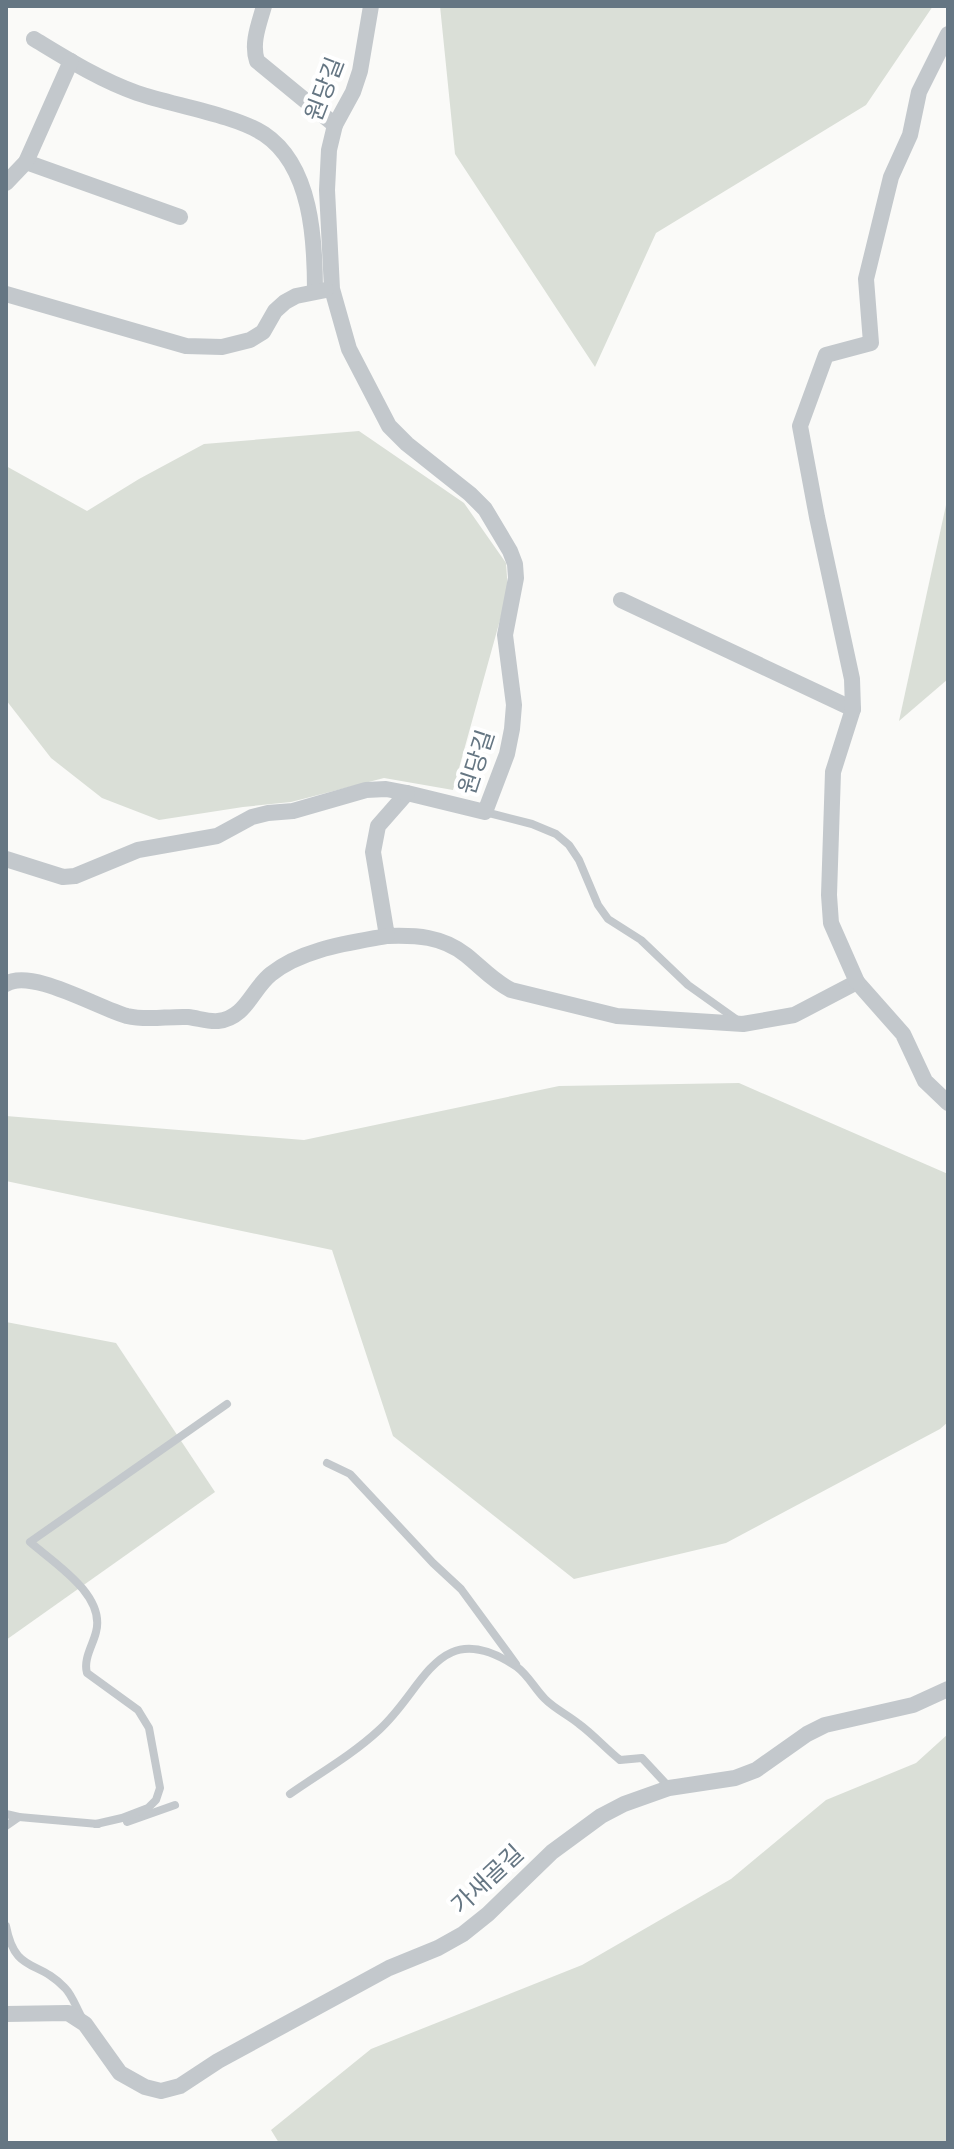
<svg xmlns="http://www.w3.org/2000/svg" width="954" height="2149" font-family="'Asap Condensed','Noto Sans KR',sans-serif">
	<style>
		.green { fill: #dadfd7 }
		.lines { fill: none; stroke-linecap: round; stroke-linejoin: round }
		.lane { stroke: #c3c8cc; stroke-width: 8 }
		.street { stroke: #c3c8cc; stroke-width: 16 }
		.labels { text-anchor: middle; dominant-baseline: central; stroke-width: 8; stroke-linejoin: round; paint-order: stroke }
		.street-label { font-size: 24px; fill: #657683; stroke: #fff }
	</style>
	<rect width="100%" height="100%" fill="#fafaf8"/>
	<g class="green">
		<path d="M440,6H933L866,105L656,233L595,367L455,154Z"/>
		<path d="M359,431L464,503L506,563L508,591L453,790L384,778L291,802L243,807L159,820L102,798L51,758L6,700V466L87,511L139,479L204,444Z"/>
		<path d="M948,496V679L899,721Z"/>
		<path d="M739,1083L948,1174V1422L940,1429L726,1543L574,1579L393,1436L332,1250L6,1181V1116L304,1140L559,1086Z"/>
		<path d="M6,1322L116,1343L215,1492L6,1640Z"/>
		<path d="M948,1734V2143H279L271,2130L371,2049L582,1965L731,1879L826,1800L916,1763Z"/>
	</g>
	<g class="lines">
		<g class="lane">
			<path d="M485,812L532,824L556,834L569,845L579,860L598,905L608,919L641,940L688,985L740,1022"/>
			<path d="M327,1463L350,1474L433,1563L461,1589L516,1664"/>
			<path d="M290,1794C320,1773 352,1755 379,1730C425,1689 438,1614 517,1667C528,1675 535,1689 545,1699C555,1709 568,1715 579,1724C594,1735 606,1749 620,1760L642,1758L669,1787"/>
			<path d="M6,1814L19,1817L6,1826"/>
			<path d="M19,1817L98,1824"/>
			<path d="M127,1822L175,1805"/>
			<path d="M96,1824L122,1818L148,1808L156,1800L160,1788L149,1728L138,1710L87,1673C83,1659 93,1645 96,1632C106,1595 54,1563 30,1542L227,1404"/>
			<path d="M6,1926C15,1974 38,1959 65,1988C72,1995 76,2007 81,2016"/>
		</g>
		<g class="street">
			<path d="M264,6C259,24 251,43 257,61L335,125"/>
			<path d="M371,6L360,71L353,92L335,125L329,150L327,190L332,289L349,349L389,426L407,444L470,494L485,509L510,551L515,564L516,578L505,635L514,705L512,729L507,754L485,812L407,793L378,826L373,852L387,936C416,935 442,936 466,955C481,967 493,981 511,990L617,1016L743,1024L794,1015L857,982L903,1034L925,1081L948,1103"/>
			<path d="M34,39C67,59 100,80 137,93C172,105 235,115 264,134C312,166 315,241 315,291"/>
			<path d="M26,162L180,217"/>
			<path d="M6,183L26,162L71,61"/>
			<path d="M6,294L186,346L222,347L250,340L263,332L275,311L285,302L296,296L326,290"/>
			<path d="M621,600L853,709"/>
			<path d="M6,859L63,877L75,876L138,850L217,836L252,817L268,813L293,811L366,790L386,789L407,793"/>
			<path d="M857,982L831,923L829,895L833,772L853,709L852,679L817,517L800,426L826,355L871,343L866,279L891,177L910,135L919,92L948,34"/>
			<path d="M6,984C31,968 98,1008 127,1016C148,1021 167,1016 188,1017C198,1018 208,1022 218,1021C246,1018 252,989 271,974C302,949 349,943 387,936"/>
			<path d="M6,2014L68,2013L85,2024L120,2073L145,2087L161,2091L180,2086L218,2061L389,1968L438,1948L463,1934L488,1914L552,1852L601,1816L624,1804L669,1788L735,1778L756,1770L807,1734L825,1725L913,1705L948,1689"/>
		</g>
	</g>
	<g class="labels">
		<g class="street-label">
			<text transform="translate(324 89) rotate(-69)">원당길</text>
			<text transform="translate(476 762) rotate(-72)">원당길</text>
			<text transform="translate(487 1879) rotate(-43)">가새골길</text>
		</g>
	</g>
	<rect width="954" height="2149" fill="none" stroke="#657683" stroke-width="16"/>
</svg>
